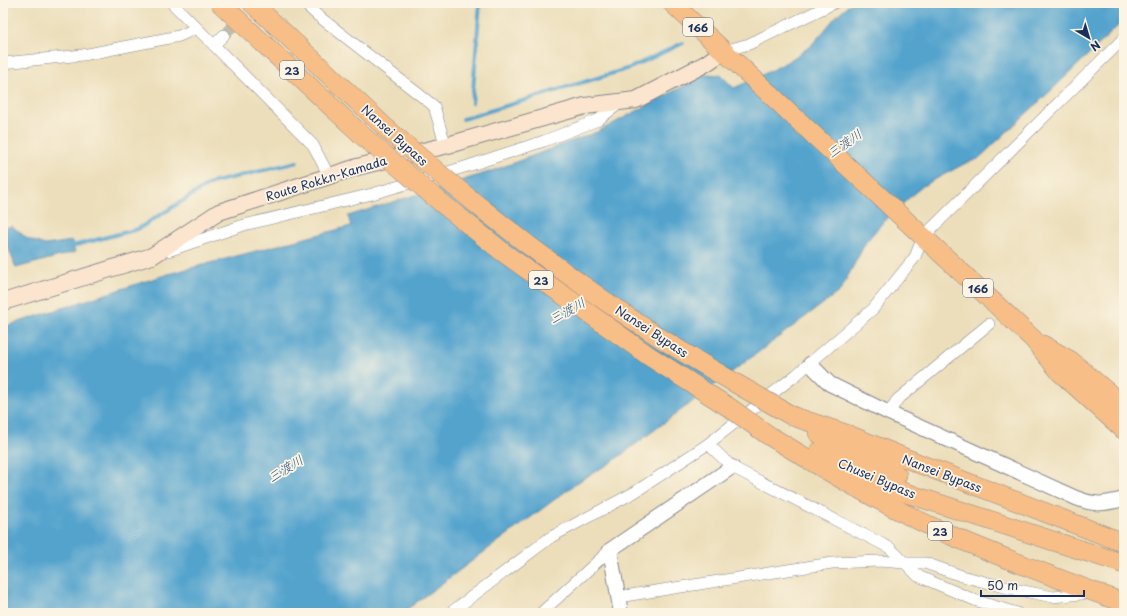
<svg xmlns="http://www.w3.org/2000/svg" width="1127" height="616" font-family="'Playpen Sans','Klee One',sans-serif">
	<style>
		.water { fill: #53a3cd; stroke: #376996 }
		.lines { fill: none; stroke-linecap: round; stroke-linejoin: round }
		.stream { stroke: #53a3cd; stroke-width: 4 }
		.minor-tunnel { stroke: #c2bba8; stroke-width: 11; stroke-dasharray: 11 5.5; stroke-linecap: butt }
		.minor-casing { stroke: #84868c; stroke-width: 12 }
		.tertiary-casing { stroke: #84868c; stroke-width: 16 }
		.secondary-casing { stroke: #84868c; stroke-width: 18 }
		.trunk-casing { stroke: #84868c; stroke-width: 20 }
		.minor { stroke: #fff; stroke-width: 11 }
		.tertiary { stroke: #fff; stroke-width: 14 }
		.secondary { stroke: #fce5cf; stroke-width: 16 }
		.trunk { stroke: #f7be87; stroke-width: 19 }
		.trunk-bridge-casing { stroke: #84868c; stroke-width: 20; stroke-linecap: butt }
		.trunk-bridge { stroke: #f7be87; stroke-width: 19 }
		.labels { text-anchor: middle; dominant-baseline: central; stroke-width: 3.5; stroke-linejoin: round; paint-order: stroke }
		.shield { fill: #fcf5e5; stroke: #5e6a86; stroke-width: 1 }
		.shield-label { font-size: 11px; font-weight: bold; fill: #1b2f5e }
		.street-label { font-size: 12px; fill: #1b2f5e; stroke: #fcf5e5 }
		.water-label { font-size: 13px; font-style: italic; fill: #2f5885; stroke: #fcf5e5 }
	</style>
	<rect width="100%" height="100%" fill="#fcf5e5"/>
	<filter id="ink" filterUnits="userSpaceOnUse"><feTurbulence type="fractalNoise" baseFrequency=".025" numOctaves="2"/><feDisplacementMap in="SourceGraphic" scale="8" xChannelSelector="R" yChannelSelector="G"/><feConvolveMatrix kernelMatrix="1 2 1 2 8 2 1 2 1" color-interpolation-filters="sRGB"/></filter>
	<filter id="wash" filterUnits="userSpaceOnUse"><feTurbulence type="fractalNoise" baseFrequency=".012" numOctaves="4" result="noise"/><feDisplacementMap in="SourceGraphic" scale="16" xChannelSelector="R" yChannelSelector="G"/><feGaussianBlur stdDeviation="0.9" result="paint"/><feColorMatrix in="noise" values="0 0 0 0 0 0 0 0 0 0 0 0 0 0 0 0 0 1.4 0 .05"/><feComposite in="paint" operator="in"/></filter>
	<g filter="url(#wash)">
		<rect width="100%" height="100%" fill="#ecdeba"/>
		<g class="water">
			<path d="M852,3H1124V20L1059,83L978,159L964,164L921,187L884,221L866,242L840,291L612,462L581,480L402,613H3V327L168,274L351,226L348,216L489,172L599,131L706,74L721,75L734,88C760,76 786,65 809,47C825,33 834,14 852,3Z"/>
			<path d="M12,226L28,239L45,245L72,241L75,252L16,268L7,244H3V228Z"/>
		</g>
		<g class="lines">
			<g class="stream">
				<path d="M472,103L480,3"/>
				<path d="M463,119L630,68L683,43"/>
				<path d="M69,247L138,229L211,183L297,162"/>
			</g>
		</g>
	</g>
	<g filter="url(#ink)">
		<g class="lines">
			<path class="minor-tunnel" d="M224,35L257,3"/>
			<defs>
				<g id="minor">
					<path d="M172,3L313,145L329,176"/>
					<path d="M304,3L317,15L434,106L443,137L448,145"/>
					<path d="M214,45L224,35"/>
					<path d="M724,51L749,44L834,3"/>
					<path d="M3,63L83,55L179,36L197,28"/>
					<path d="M168,251L244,225L372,194L468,166L544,141L598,120L620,103"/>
					<path d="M889,413L897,400L989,324"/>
					<path d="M1091,593L1053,597L1000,586L962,576L925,563H905L890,548L732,467L708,444L796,375L873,309L915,257L923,237L1124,38"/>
					<path d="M618,597L832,563L880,561L905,563L918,576L977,601L1017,613"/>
					<path d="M450,613L551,537L635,492L708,444"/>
					<path d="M541,613L610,550"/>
				</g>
				<g id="tertiary">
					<path d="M810,364L830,384L889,413L1076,498C1096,506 1104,504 1124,499"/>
					<path d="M621,613L610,550L732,467"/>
				</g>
				<path id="secondary" d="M3,302L152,256L219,212L357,167L448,145L585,106L636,100L705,64L724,51"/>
				<g id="trunk">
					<path d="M220,3L364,137"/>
					<path d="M252,3L387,129"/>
					<path d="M672,3L1033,339L1060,372L1124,430"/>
					<path d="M1043,345L1071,361L1124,406"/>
					<path d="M792,416L849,435L920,464L1124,543"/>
					<path d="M818,433L846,450L897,475"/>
					<path d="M768,435C829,472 891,510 957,538C1012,562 1068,582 1124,603"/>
					<path d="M819,452L903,492L1124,564"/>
				</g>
			</defs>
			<use href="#minor" class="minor-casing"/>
			<use href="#tertiary" class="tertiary-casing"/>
			<use href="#secondary" class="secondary-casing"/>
			<use href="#trunk" class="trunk-casing"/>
			<use href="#minor" class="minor"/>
			<use href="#tertiary" class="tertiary"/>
			<use href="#secondary" class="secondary"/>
			<use href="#trunk" class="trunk"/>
			<defs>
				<g id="trunk-bridge">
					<path d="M387,129C473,204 562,275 659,337C702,365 748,390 792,416"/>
					<path d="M364,137L433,196L504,253L649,356L730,408L768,435"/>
				</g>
			</defs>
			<use href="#trunk-bridge" class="trunk-bridge-casing"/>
			<use href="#trunk-bridge" class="trunk-bridge"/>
		</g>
	</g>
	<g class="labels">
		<g class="shield">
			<rect x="683" y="18" width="30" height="18" rx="3"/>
			<rect x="280" y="61" width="24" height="18" rx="3"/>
			<rect x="529" y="271" width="24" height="18" rx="3"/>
			<rect x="963" y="279" width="30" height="18" rx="3"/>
			<rect x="928" y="522" width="24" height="18" rx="3"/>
		</g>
		<g class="shield-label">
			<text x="698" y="27">166</text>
			<text x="292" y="70">23</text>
			<text x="541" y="280">23</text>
			<text x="978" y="288">166</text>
			<text x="940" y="531">23</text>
		</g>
		<g class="street-label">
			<text transform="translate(395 135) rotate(42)">Nansei Bypass</text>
			<text transform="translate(326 178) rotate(-17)">Route Rokkn-Kamada</text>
			<text transform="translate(652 331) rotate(33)">Nansei Bypass</text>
			<text transform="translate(942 473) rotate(21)">Nansei Bypass</text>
			<text transform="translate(877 478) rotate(23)">Chusei Bypass</text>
		</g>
		<g class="water-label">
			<text transform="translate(844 143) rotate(-35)">三渡川</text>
			<text transform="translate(567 310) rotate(-29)">三渡川</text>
			<text transform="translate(285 468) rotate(-32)">三渡川</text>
		</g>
	</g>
	<rect width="1127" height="616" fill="none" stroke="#fcf5e5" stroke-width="16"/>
	<g transform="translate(1089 38) rotate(142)" stroke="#fcf5e5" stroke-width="3" paint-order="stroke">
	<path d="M0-3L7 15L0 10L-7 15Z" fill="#1b2f5e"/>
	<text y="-6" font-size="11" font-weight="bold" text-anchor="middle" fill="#1b2f5e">N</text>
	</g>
	<path d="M981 590v6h103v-6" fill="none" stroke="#1b2f5e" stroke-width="2"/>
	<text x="987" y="590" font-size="12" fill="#1b2f5e" stroke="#fcf5e5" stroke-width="3" paint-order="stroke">50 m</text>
</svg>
